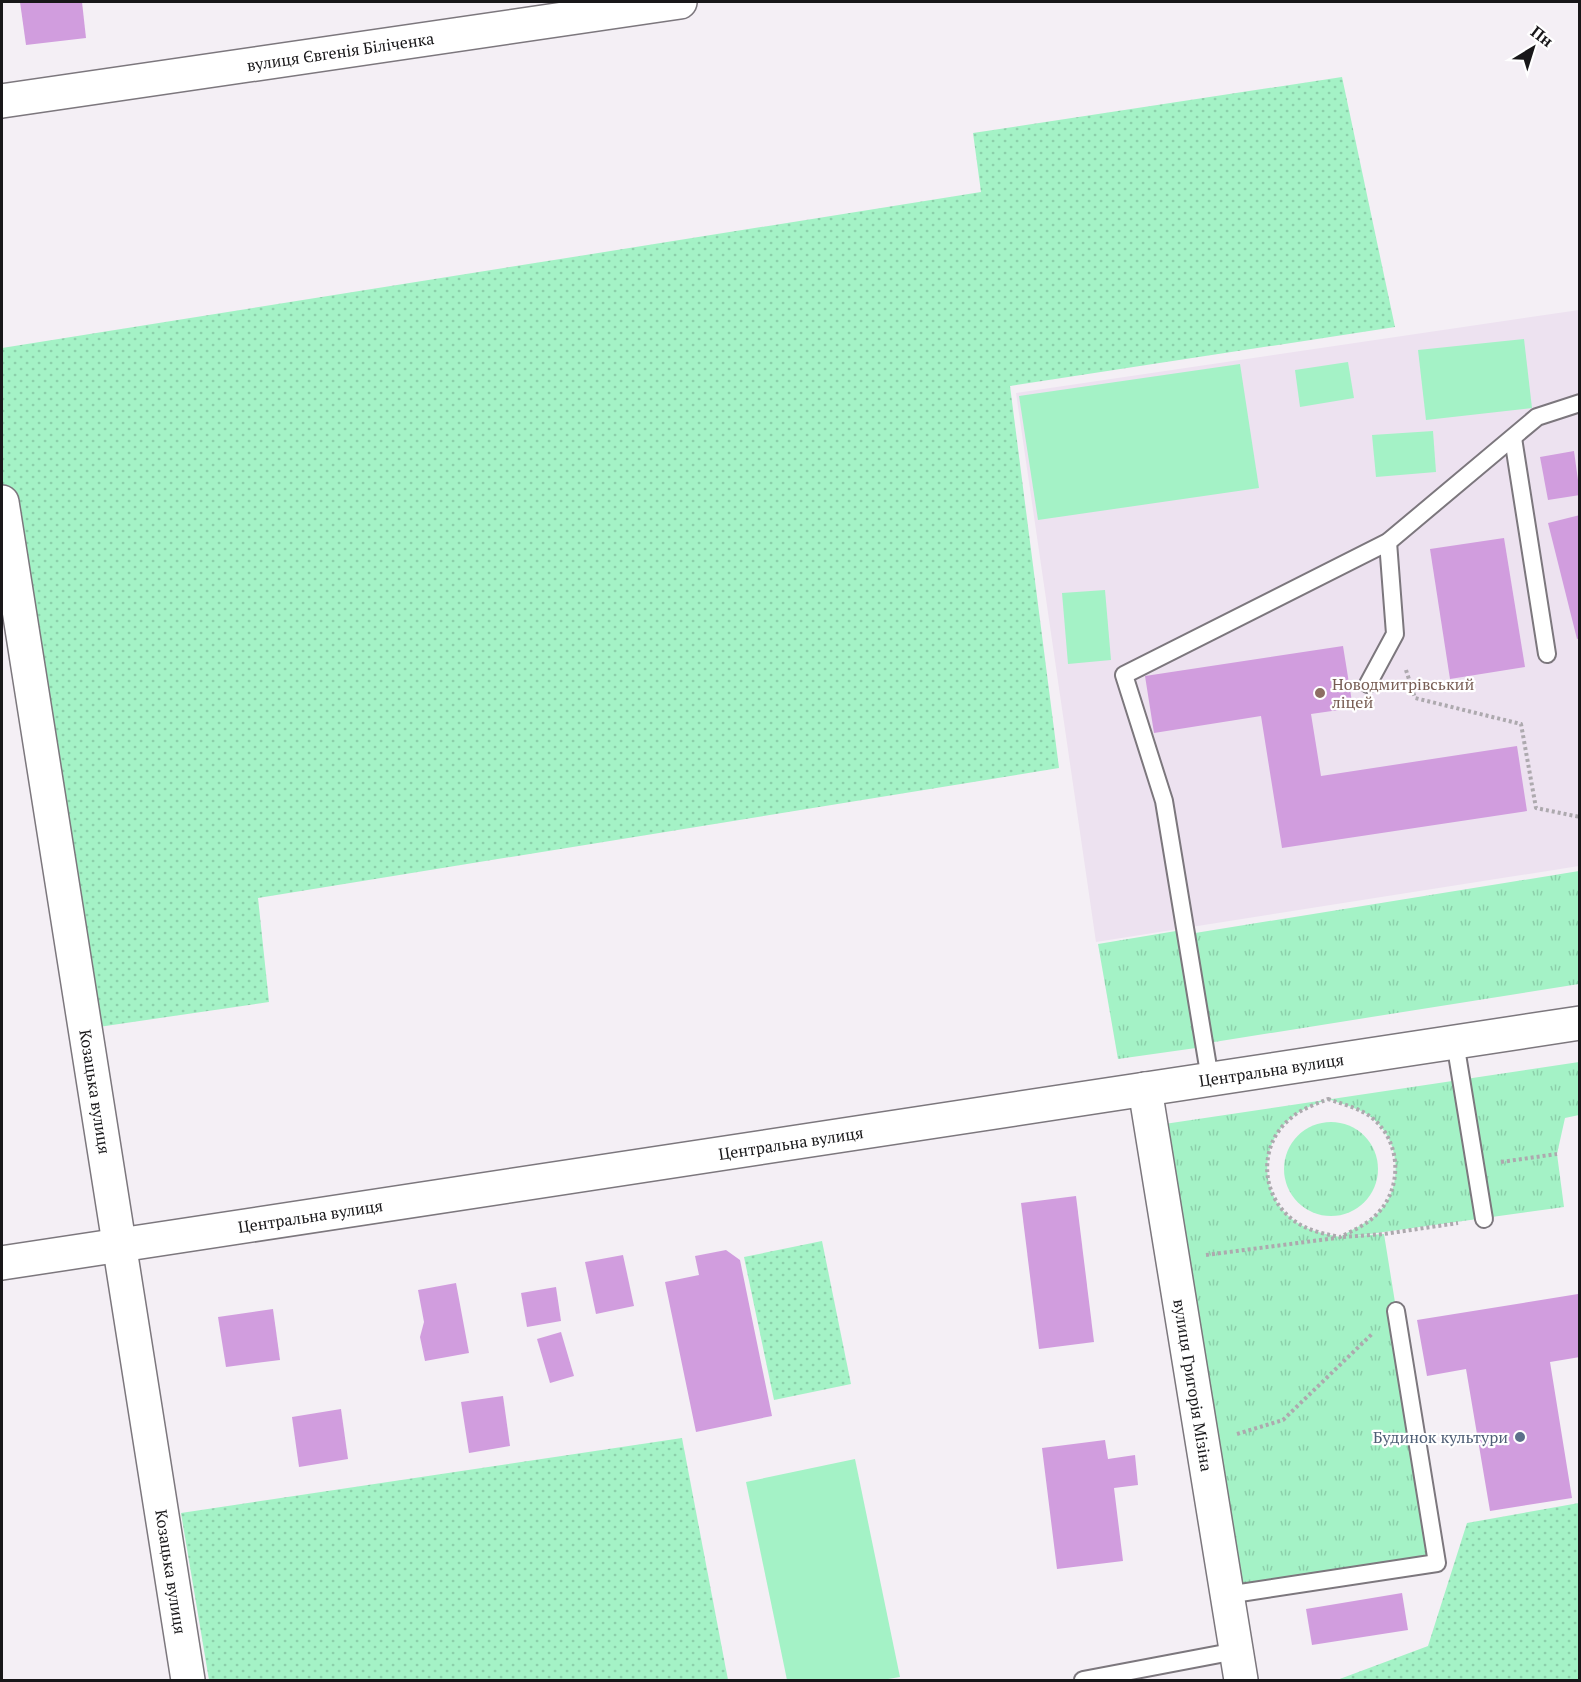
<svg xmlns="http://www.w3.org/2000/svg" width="1581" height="1682" font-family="'PT Serif',serif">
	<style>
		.built { fill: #ede2f0 }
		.grass { fill: url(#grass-tufts); fill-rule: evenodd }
		.park { fill: url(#park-dots) }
		.pitch { fill: #a4f2c6 }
		.building { fill: #d19dde }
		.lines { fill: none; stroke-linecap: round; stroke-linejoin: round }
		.service-casing { stroke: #7c777d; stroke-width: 20 }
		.minor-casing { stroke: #7c777d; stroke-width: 36 }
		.path { stroke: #ada9ae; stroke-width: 4; stroke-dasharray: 3 3; stroke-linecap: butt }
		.service { stroke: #fff; stroke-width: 16 }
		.minor { stroke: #fff; stroke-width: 33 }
		.education-dot { fill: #8d6e63; stroke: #fff; stroke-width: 2 }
		.service-dot { fill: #5c6f8a; stroke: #fff; stroke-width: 2 }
		.labels { text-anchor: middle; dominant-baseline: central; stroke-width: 4.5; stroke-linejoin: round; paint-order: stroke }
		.street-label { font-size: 16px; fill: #181719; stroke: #fff }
		.education-label { font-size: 16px; fill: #785e54; stroke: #fff; text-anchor: start }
		.service-label { font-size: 16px; fill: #4e5e75; stroke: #fff; text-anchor: end }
	</style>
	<defs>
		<pattern id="grass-tufts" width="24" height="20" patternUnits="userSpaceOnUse" patternTransform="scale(1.5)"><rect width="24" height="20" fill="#a4f2c6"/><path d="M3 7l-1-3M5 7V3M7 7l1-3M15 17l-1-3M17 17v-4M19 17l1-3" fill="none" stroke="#8ccfaa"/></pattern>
		<pattern id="park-dots" width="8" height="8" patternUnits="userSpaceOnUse" patternTransform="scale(1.5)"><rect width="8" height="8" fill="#a4f2c6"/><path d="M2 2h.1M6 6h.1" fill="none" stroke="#8ccfaa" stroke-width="1.8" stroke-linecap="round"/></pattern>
	</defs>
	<rect width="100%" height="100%" fill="#f4eff5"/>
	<path class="built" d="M1579,310V866L1096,942L1016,393Z"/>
	<g class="grass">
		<path d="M1579,871V984L1208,1043L1189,934Z"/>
		<path d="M1182,930L1203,1047L1118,1059L1098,944Z"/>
		<path d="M1579,1062V1115L1565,1118L1557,1154L1564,1207L1355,1236L1384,1234L1437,1563L1227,1595L1151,1126ZM1328,1099C1342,1104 1359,1108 1371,1117C1402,1140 1404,1190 1376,1215C1366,1224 1351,1230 1340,1237C1325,1234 1309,1231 1296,1222C1260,1198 1257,1146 1291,1118C1301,1109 1316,1104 1328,1099Z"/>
		<circle cx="1331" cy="1169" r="47"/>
	</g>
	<g class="park">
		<path d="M1342,77L1395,327L1010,386L1059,768L258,898L269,1002L85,1029L2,502V348L981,192L973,133Z"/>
		<path d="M822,1241L851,1384L774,1400L744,1257Z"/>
		<path d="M682,1438L728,1680H209L181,1513Z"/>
		<path d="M1579,1503V1680H1337L1428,1646L1467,1523Z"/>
	</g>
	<g class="pitch">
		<path d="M1524,339L1532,408L1426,420L1418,350Z"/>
		<path d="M1348,362L1354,398L1300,407L1295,370Z"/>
		<path d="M1240,364L1259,488L1038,520L1019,396Z"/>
		<path d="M1433,431L1436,472L1376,477L1372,435Z"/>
		<path d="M1105,590L1111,660L1068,664L1062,593Z"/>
		<path d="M855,1459L900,1677L882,1680H787L746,1482Z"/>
	</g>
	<g class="building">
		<path d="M20,2H82L86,38L26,45Z"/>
		<path d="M1574,451L1580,495L1548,500L1540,457Z"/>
		<path d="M1580,515V638L1577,639L1548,523Z"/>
		<path d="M1504,538L1525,667L1450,679L1430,549Z"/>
		<path d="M1343,646L1353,708L1311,714L1321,776L1517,746L1527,811L1282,848L1261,716L1154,733L1145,676Z"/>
		<path d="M1076,1196L1094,1342L1039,1349L1021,1203Z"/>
		<path d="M726,1250L740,1260L772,1416L696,1432L665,1282L699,1275L695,1256Z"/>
		<path d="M623,1255L634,1306L596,1314L585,1262Z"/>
		<path d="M456,1283L469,1353L425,1361L420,1337L424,1322L418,1290Z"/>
		<path d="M556,1287L561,1321L527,1327L521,1293Z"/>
		<path d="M1578,1294L1580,1357L1550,1362L1572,1498L1490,1511L1466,1369L1427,1376L1417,1320Z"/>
		<path d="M273,1309L280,1360L226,1367L218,1317Z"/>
		<path d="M561,1332L574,1376L550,1383L537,1339Z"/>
		<path d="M503,1396L510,1446L469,1453L461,1402Z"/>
		<path d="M341,1409L348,1459L299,1467L292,1417Z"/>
		<path d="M1105,1440L1108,1459L1135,1455L1138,1485L1114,1488L1123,1561L1057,1569L1042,1448Z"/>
		<path d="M1402,1593L1408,1630L1312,1645L1306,1609Z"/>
	</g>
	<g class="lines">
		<defs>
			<g id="service">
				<path d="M1513,438L1547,654"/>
				<path d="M1368,684L1395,634L1388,542"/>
				<path d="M1455,1042L1484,1219"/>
				<path d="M1210,1079L1164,801L1124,675L1388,542L1537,417L1580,403"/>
				<path d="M1227,1595L1437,1563L1396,1311"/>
				<path d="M1083,1680L1236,1651"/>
			</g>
			<g id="minor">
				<path id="s1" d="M2,101L680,2"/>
				<path id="s2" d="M2,502L188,1680"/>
				<path id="s3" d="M1145,1089L1241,1680"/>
				<path id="s4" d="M2,1263L1580,1023"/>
			</g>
		</defs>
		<use href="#service" class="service-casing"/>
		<use href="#minor" class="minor-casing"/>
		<g class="path">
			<path d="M1406,670L1415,698L1521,724L1536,808L1580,817"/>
			<path d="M1328,1099C1342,1104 1359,1108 1371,1117C1402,1141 1403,1189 1376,1215C1366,1225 1352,1231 1340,1237C1325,1234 1309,1231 1296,1222C1260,1198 1257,1145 1291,1118C1301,1109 1316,1104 1328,1099Z"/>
			<path d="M1501,1162L1557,1154"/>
			<path d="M1343,1237L1384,1234L1458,1223"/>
			<path d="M1206,1255L1336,1238"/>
			<path d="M1237,1434L1283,1420L1373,1333"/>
		</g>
		<use href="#service" class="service"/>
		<use href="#minor" class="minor"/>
	</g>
	<circle class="education-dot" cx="1320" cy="693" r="6"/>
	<circle class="service-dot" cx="1520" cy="1437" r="6"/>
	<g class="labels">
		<g class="street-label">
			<text stroke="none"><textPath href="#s1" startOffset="342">вулиця Євгенія Біліченка</textPath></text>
			<text stroke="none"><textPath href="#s4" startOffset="1284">Центральна вулиця</textPath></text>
			<text stroke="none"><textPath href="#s2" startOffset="597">Козацька вулиця</textPath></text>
			<text stroke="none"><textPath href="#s4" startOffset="798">Центральна вулиця</textPath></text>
			<text stroke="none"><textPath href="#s4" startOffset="312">Центральна вулиця</textPath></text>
			<text stroke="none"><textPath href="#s3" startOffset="300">вулиця Григорія Мізіна</textPath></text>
			<text stroke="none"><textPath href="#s2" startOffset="1083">Козацька вулиця</textPath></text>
		</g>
		<g class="education-label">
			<text x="1332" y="684">Новодмитрівський<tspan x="1332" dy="18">ліцей</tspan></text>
		</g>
		<g class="service-label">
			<text x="1508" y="1437">Будинок культури</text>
		</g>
	</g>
	<rect width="1581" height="1682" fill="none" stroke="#181719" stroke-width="6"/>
	<g transform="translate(1533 48) rotate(38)" stroke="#ffffff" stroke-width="4.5" paint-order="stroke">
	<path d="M0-4.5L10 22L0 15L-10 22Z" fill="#181719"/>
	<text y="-9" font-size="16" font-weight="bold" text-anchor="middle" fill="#181719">Пн</text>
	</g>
</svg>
